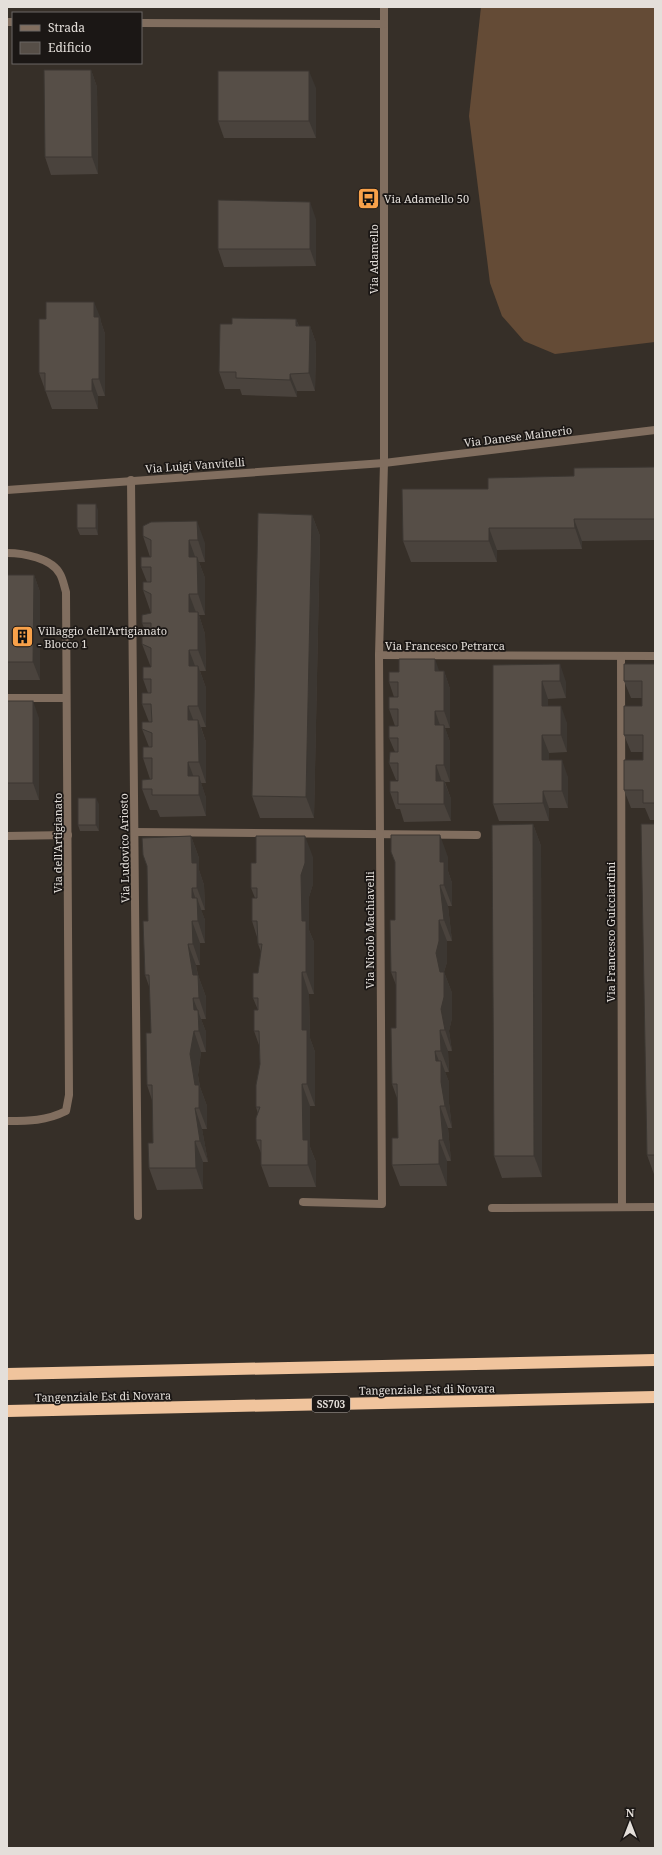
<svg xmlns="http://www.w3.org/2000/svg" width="662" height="1855" font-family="'Noto Serif',serif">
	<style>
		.garden { fill: #644b36 }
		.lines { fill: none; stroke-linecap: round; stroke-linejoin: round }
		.street { stroke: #816e5f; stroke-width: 8 }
		.highway { stroke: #f0c49d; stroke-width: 12 }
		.wall { fill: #4a433d }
		.shaded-wall { fill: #3c3732 }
		.building { fill: #564e47; stroke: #3c3732 }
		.labels { text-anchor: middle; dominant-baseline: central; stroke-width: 3.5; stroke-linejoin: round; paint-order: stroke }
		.shield { fill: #1b1715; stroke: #a8a39f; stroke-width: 1 }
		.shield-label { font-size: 10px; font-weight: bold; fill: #e4dfda }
		.poi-label { font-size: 11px; fill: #e4dfda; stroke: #1b1715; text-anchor: start }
		.street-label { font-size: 11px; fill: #e4dfda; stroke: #1b1715 }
	</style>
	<rect width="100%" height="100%" fill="#362f28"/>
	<path class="garden" d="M481,7H655V342L555,354L524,341L502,316L490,283L469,116Z"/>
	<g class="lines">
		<g class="street">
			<path d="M384,7V463L379,655L655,656"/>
			<path d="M7,22H13"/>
			<path d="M141,23L384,24"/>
			<path d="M131,480L138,1216"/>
			<path d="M7,490L384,463L655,430"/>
			<path d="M7,553C23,553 52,558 60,574C63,579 64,586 66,592L69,1095L66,1111C46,1121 29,1121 7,1121"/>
			<path d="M621,657L622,1207"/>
			<path d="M7,698H66"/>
			<path d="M135,832L477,835"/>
			<path d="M7,836L68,835"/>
			<path d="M303,1202L382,1204L379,655"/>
			<path d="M492,1208L655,1207"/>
		</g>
		<g class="highway">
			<path d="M7,1374L655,1360"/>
			<path d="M7,1411L655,1397"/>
		</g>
	</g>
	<g class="wall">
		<path d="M91,70L97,87L98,174L51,175L45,157Z"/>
		<path d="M316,88V138H224L218,121Z"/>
		<path d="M316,219V266L224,267L218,249Z"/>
		<path d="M101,319V322L105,334V396H98V409H52L39,373Z"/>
		<path d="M296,319L299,326H310L316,343L315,391H297V397L242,395L240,389H225L219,372L232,324Z"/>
		<path d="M655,467V540L582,541V549L497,550V562H411L403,541L488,489L574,476Z"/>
		<path d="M98,510V535H80L77,528Z"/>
		<path d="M312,515L320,536L314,818H260L252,796Z"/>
		<path d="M151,522L205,543V562H199L205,578V615H199L205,634L206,671H200L206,688V727H201L206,742V783H201L206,798V816L160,817L157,810H150L142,789L150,779L143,758L149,747L142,729L149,722L142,704L148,693L143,679L151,667V666L150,665L142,644L147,635L142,623L151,613L143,590L147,582L141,567L150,557L143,536Z"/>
		<path d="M7,575H34L40,592V680H7Z"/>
		<path d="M655,664V820H650L645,808H631L624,790L643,760V752H631L624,735L642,706V698H631L624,681Z"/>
		<path d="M493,665L566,682V698L548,699V706L567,723V752L549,753V760L568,777V808H549V821H499L493,804Z"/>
		<path d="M439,671H444L450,689V728H445L450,742V782H445L451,799V821L404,822L400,809H396L390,792L398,781V780H396L389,763L395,752L389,738L395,726L389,709L394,697L389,682Z"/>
		<path d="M7,701L39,718V800H7Z"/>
		<path d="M99,804V831H80L78,825Z"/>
		<path d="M533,824L541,846L542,1177L502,1178L494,1156Z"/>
		<path d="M655,824V1177L647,1155Z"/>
		<path d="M191,836L199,858V870L204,885L205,910H201L205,920V943H200V965H196L198,975L206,997V1019H201L206,1032V1052H201L198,1075L200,1087L207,1106V1129H202L208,1162H203V1189L157,1190L149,1168L153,1143L152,1100L147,1085L151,1033L150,989L145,975L148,921Z"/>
		<path d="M313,857V884L309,897V930L314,942V994H309L310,1038L315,1052V1106H310V1147L316,1162V1187H269L261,1165V1153L256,1140L258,1114L256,1107L260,1064L259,1045L254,1031L258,1010L253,998L258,973L261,952L258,944L257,937L252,921L255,898L251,888L256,863Z"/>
		<path d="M448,857V871L452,883V906H448L452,941H447V962L444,972L452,993V1018L449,1031L452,1051H448L449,1072H445L449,1082V1103L452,1128H448L451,1161H447V1186H400L392,1165L398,1138L397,1098L392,1084L396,1028V985L391,972L395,920V862Z"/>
	</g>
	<g class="shaded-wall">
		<path d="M91,70L97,87L98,174L92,157Z"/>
		<path d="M309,71L316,88V138L309,121Z"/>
		<path d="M310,202L316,219V266L310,249Z"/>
		<path d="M94,302L101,319V322L105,334V396L99,379L94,317Z"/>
		<path d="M296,319L303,337L296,326Z"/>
		<path d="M310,326L316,343L315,391L309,373Z"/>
		<path d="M290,374L297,391V397L290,380Z"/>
		<path d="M92,379L98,396V409L92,391Z"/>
		<path d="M96,504L98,510V535L96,528Z"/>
		<path d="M312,515L320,536L314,818L306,797Z"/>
		<path d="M574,519L582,541V549L575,528Z"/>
		<path d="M197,521L205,543V562L198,540Z"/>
		<path d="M489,528L497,550V562L489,541Z"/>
		<path d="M189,540L197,562L189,557Z"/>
		<path d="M197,557L205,578V615L198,594Z"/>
		<path d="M34,575L40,592V680L33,662Z"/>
		<path d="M189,594L197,615L189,612Z"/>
		<path d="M198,612L205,634L206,671L198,650Z"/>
		<path d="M189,650L197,671L189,666Z"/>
		<path d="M435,659L441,676L435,671Z"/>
		<path d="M560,664L566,682V698L560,681Z"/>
		<path d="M198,666L206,688V727L198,706Z"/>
		<path d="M444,671L450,689V728L444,711Z"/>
		<path d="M542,681L548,699V724L542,706Z"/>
		<path d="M33,701L39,718V800L33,783Z"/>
		<path d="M188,706L196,727L188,720Z"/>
		<path d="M561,706L567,723V752L561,735Z"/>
		<path d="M435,711L441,728L435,725Z"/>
		<path d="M198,720L206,742V783L199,762Z"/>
		<path d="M444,725L450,742V782L444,765Z"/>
		<path d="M542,735L549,753V777L542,760Z"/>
		<path d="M562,760L568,777V808L562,791Z"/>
		<path d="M188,762L196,783L188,776Z"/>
		<path d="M436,765L442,782L436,781Z"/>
		<path d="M199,776L206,798V816L199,795Z"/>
		<path d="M444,781L451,799V821L444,804Z"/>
		<path d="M543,791L549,808V821L543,803Z"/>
		<path d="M96,798L99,804V831L96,825Z"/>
		<path d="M533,824L541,846L542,1177L534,1156Z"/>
		<path d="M440,835L448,857V871L452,883V906L444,885L440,862Z"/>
		<path d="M191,836L199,858V870L204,885L205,910L197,888L192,863Z"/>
		<path d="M305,836L313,857V884L309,897V930L314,942V994L306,972L302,921L301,875Z"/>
		<path d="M440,885L448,906L452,941L444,920Z"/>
		<path d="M192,888L197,903V898L205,920V943L198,921L192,898Z"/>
		<path d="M439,920L447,941V962L444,972L452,993V1018L449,1031L452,1051L445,1030L441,1009L440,972L436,953Z"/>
		<path d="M192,921L200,943V965L193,944Z"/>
		<path d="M188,944L196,965L198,977V975L206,997V1019L199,998L193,975Z"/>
		<path d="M302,972L309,994L310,1038L315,1052V1106L307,1084L302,1030Z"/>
		<path d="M193,998L206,1032V1052L199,1031L194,1010Z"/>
		<path d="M440,1030L448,1051L449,1072L441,1051Z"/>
		<path d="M194,1031L201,1052L198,1075L200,1087L207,1106V1129L199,1108L195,1085L190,1054Z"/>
		<path d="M435,1051L441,1066V1061L449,1082V1103L452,1128L445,1106L436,1061Z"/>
		<path d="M302,1084L310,1106V1147L316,1162V1187L308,1165L303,1140Z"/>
		<path d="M440,1106L448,1128L451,1161L443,1140Z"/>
		<path d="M195,1108L202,1129L208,1162L200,1141Z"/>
		<path d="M439,1140L447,1161V1186L439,1164Z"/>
		<path d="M195,1141L203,1162V1189L196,1168Z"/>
	</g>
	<g class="building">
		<path d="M44,70H91L92,157H45Z"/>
		<rect x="218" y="71" width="91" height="50"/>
		<path d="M218,200L310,202V249H218Z"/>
		<path d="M46,302H94V317H99V379H92V391H45V373H39V319H46Z"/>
		<path d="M232,318L296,319V326H310L309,373L290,374V380L236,378V372H219L220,324H232Z"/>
		<path d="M655,467V519H574L575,528H489V541H403L402,489H488V478L574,476V468Z"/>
		<rect x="77" y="504" width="19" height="24"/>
		<path d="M258,513L312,515L306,797L252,796Z"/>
		<path d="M197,521L198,540H189V557H197L198,594H189V612H198V650H189V666H198V706H188V720H198L199,762H188V776H199V795H152V789H142V780L152,779V758H143V747H152V733L142,729V722H152L151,704H142V693H151V679H143V667H151V648L142,644V635H151V623H142V615L151,613V594L143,590V582H151V567H141V557H151V540L143,536V526L151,522Z"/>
		<path d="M7,575H34L33,662H7Z"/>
		<path d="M399,659H435V671H444V711H435V725H444V765H436V781H444V804H398V792H390V781H398V763H389L390,752H398V738H389V726H398V709H389V697H398V682H389V672H399Z"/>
		<path d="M560,664V681H542V706H561V735H542V760H562V791H543V803L493,804V665Z"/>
		<path d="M624,664H655V803H643V790H624V760H643V735H624V706H642V681H624Z"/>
		<rect x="7" y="701" width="26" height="82"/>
		<rect x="78" y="798" width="18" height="27"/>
		<path d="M533,824L534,1156H494L492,825Z"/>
		<path d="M641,824H655V1155H647Z"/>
		<path d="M391,835H440V862H444V885H440L444,920H439V941L436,953L440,972H444V997L441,1009L445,1030H440L441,1051H435L436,1061H441V1082L445,1106H440L443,1140H439V1164L392,1165V1138H398L397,1084H392L391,1028H396V972H391L390,920H395V862L391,852Z"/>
		<path d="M191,836L192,863H197V888H192V898H197L198,921H192L193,944H188L193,975H198L199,998H193L194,1010H198L199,1031H194L190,1054L195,1085H199V1108H195L200,1141H195L196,1168H149L148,1143H153L152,1085H147L146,1033H151L149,975H145L143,921H148L147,866L143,855L142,838Z"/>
		<path d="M256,836H305V863L301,875L302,921H306V972H302V1030H307V1084H302L303,1140H308V1165H261V1140H256V1118L260,1107H256V1085L260,1064L259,1031H254V1010H258V998H253V973H258L262,944H258L257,921H252V898H257V888H251V863H256Z"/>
	</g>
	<defs>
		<symbol id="bus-square" viewBox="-11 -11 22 22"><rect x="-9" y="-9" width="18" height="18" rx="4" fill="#f8a14a" stroke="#1b1715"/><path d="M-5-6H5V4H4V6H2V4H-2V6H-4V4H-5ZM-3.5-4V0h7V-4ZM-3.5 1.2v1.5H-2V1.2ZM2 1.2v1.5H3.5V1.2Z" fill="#111"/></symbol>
		<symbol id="building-square" viewBox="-11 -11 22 22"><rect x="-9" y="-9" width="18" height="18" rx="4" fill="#f8a14a" stroke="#1b1715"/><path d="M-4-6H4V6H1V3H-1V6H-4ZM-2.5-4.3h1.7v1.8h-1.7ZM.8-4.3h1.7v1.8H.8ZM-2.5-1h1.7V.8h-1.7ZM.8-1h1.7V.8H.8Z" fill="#111"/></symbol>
	</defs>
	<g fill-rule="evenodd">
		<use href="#bus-square" x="356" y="186" width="25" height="25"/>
		<use href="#building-square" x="10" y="624" width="25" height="25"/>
	</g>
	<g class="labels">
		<rect class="shield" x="312" y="1396" width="38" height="16" rx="3"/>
		<g class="shield-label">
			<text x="331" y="1404">SS703</text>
		</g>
		<g class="poi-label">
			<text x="384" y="198">Via Adamello 50</text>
			<text x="38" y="630">Villaggio dell'Artigianato<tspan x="38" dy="13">- Blocco 1</tspan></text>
		</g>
		<g class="street-label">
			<text transform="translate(373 259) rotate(-90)">Via Adamello</text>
			<text transform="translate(518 436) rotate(-7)">Via Danese Mainerio</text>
			<text transform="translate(195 465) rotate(-4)">Via Luigi Vanvitelli</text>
			<text x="445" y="645">Via Francesco Petrarca</text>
			<text transform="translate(57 843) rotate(-90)">Via dell'Artigianato</text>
			<text transform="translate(124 848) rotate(-91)">Via Ludovico Ariosto</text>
			<text transform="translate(369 930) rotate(-90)">Via Nicolò Machiavelli</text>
			<text transform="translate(610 932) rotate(-90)">Via Francesco Guicciardini</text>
			<text transform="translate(427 1389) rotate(-1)">Tangenziale Est di Novara</text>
			<text transform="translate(103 1396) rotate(-1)">Tangenziale Est di Novara</text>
		</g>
	</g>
	<rect width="662" height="1855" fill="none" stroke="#e4dfda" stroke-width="16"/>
	<rect x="12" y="12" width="130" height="52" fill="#1b1715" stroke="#6b6764"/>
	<rect x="20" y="25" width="20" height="6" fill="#816e5f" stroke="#6b6764"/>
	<text x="48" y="32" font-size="12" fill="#e4dfda">Strada</text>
	<rect x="20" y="42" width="20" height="12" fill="#564e47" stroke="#6b6764"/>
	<text x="48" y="52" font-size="12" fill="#e4dfda">Edificio</text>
	<g transform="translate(630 1823)" stroke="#1b1715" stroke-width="3" paint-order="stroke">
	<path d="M0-3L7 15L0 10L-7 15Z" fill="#e4dfda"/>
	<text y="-6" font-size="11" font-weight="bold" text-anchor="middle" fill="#e4dfda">N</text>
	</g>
</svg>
